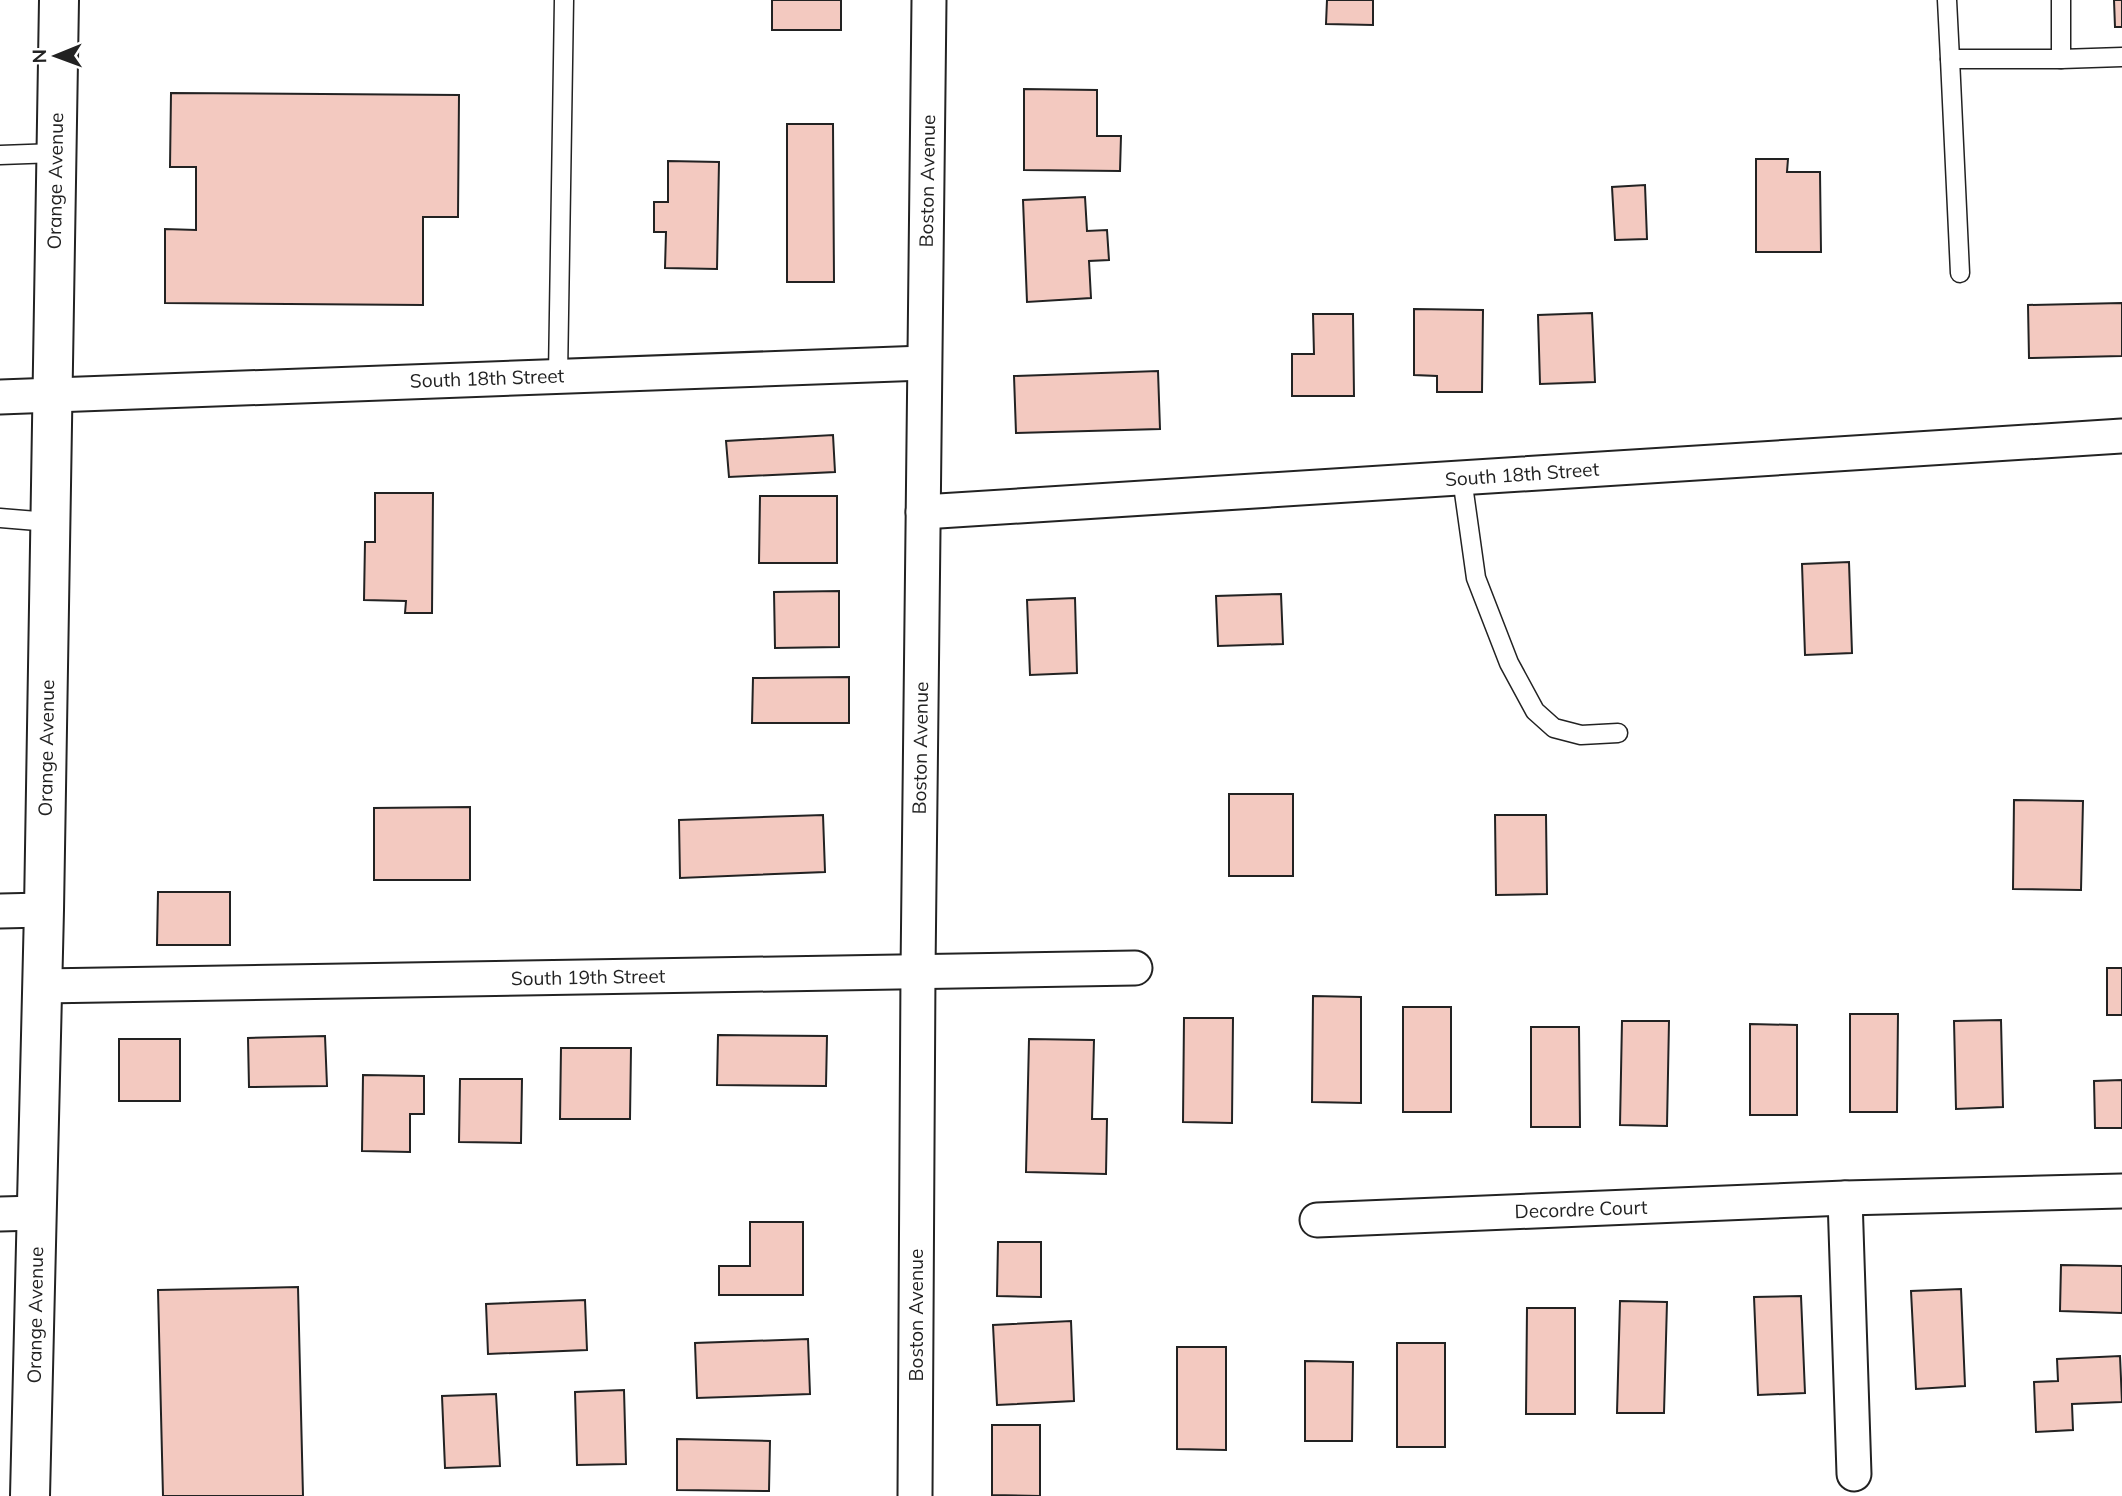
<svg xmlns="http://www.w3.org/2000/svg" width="2122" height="1496" font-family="Mulish,sans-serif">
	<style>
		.building { fill: #f3c9c0; stroke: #222; stroke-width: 2 }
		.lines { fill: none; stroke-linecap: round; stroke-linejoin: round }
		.service-casing { stroke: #222; stroke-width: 21 }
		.minor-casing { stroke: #222; stroke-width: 37 }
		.secondary-casing { stroke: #222; stroke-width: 42 }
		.service { stroke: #fff; stroke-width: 18 }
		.minor { stroke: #fff; stroke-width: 33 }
		.secondary { stroke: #fff; stroke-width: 38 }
		.labels { text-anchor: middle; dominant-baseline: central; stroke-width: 5; stroke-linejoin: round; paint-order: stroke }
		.street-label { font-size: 19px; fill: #222; stroke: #fff }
	</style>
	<rect width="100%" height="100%" fill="#fff"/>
	<g class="building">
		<rect x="772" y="0" width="69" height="30"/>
		<path d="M1327,0H1373V25L1326,24Z"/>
		<path d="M2114,0H2122V27H2115Z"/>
		<path d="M1024,89L1097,90V136H1121L1120,171L1024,170Z"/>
		<path d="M171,93L459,95L458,217H423V305L165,303V229L196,230V167H170Z"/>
		<path d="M787,124H833L834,282H787Z"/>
		<path d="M1756,159H1788L1787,172H1820L1821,252H1756Z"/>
		<path d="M668,161L719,162L717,269L665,268L666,232H654V202H668Z"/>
		<path d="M1645,185L1647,239L1615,240L1612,187Z"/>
		<path d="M1085,197L1087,231L1107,230L1109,260L1089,261L1091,298L1027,302L1023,200Z"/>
		<path d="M2122,303V356L2029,358L2028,305Z"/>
		<path d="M1414,309L1483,310L1482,392H1437V376L1414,375Z"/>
		<path d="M1592,313L1595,382L1540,384L1538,315Z"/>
		<path d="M1313,314H1353L1354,396H1292V354H1314Z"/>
		<path d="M1158,371L1160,429L1016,433L1014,376Z"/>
		<path d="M833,435L835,472L729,477L726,441Z"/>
		<path d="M375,493H433L432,613H405L406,601L364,600L365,542H375Z"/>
		<path d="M760,496H837V563H759Z"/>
		<path d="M1849,562L1852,653L1805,655L1802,564Z"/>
		<path d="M839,591V647L775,648L774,592Z"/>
		<path d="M1281,594L1283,644L1218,646L1216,596Z"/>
		<path d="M1075,598L1077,673L1030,675L1027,600Z"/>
		<path d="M849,677V723H752L753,678Z"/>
		<rect x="1229" y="794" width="64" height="82"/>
		<path d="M2014,800L2083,801L2081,890L2013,889Z"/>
		<path d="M470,807V880H374V808Z"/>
		<path d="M823,815L825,872L680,878L679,820Z"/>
		<path d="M1495,815H1546L1547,894L1496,895Z"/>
		<path d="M158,892H230V945H157Z"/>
		<rect x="2107" y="968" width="15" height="47"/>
		<path d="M1313,996L1361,997V1103L1312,1102Z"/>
		<rect x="1403" y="1007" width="48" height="105"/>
		<path d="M1850,1014H1898L1897,1112H1850Z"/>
		<path d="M1184,1018H1233L1232,1123L1183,1122Z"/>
		<path d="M2001,1020L2003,1107L1956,1109L1954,1021Z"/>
		<path d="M1622,1021H1669L1667,1126L1620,1125Z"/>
		<path d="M1750,1024L1797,1025V1115H1750Z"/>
		<path d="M1531,1027H1579L1580,1127H1531Z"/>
		<path d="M718,1035L827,1036L826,1086L717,1085Z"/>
		<path d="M325,1036L327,1086L249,1087L248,1038Z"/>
		<rect x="119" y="1039" width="61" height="62"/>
		<path d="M1029,1039L1094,1040L1092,1119H1107L1106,1174L1026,1172Z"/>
		<path d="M561,1048H631L630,1119H560Z"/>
		<path d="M363,1075L424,1076V1114H410V1152L362,1151Z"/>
		<path d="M460,1079H522L521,1143L459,1142Z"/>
		<path d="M2122,1080V1128H2095L2094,1081Z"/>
		<path d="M750,1222H803V1295H719V1266H750Z"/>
		<path d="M998,1242H1041V1297L997,1296Z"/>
		<path d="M2061,1265L2122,1266V1313L2060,1311Z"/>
		<path d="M298,1287L303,1496H163L158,1290Z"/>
		<path d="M1961,1289L1965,1386L1916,1389L1911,1291Z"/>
		<path d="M1801,1296L1805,1393L1758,1395L1754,1297Z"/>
		<path d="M585,1300L587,1350L488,1354L486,1304Z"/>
		<path d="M1620,1301L1667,1302L1664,1413H1617Z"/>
		<path d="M1527,1308H1575V1414H1526Z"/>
		<path d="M1071,1321L1074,1401L997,1405L993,1325Z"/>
		<path d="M808,1339L810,1394L697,1398L695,1343Z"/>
		<rect x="1397" y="1343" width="48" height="104"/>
		<path d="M1177,1347H1226V1450L1177,1449Z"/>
		<path d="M2120,1356L2122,1402L2072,1404L2073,1430L2036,1432L2034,1382L2058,1381L2057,1359Z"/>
		<path d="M1305,1361L1353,1362L1352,1441H1305Z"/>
		<path d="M624,1390L626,1464L577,1465L575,1392Z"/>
		<path d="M496,1394L500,1466L445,1468L442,1396Z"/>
		<path d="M992,1425H1040V1496L992,1495Z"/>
		<path d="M677,1439L770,1441L769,1491L677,1490Z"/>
	</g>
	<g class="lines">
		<defs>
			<g id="service">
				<path d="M1947,0L1950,59H2061"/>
				<path d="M2061,0V59L2122,57"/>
				<path d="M1950,59L1960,273"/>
				<path d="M0,155L56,153"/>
				<path d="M558,376L564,0"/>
				<path d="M1462,478L1476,578L1509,663L1535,711L1554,728L1581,735L1618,733"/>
				<path d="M0,518L49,522"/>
			</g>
			<g id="minor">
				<path d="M0,397L924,363"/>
				<path d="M923,512L2122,436"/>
				<path d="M0,911L44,910"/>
				<path d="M42,986L1135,968"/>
				<path d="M1845,1198L1854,1474"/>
				<path d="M0,1214L37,1213"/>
				<path d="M1317,1220L1845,1198L2122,1191"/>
				<path d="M915,1496L918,972L929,0"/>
			</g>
			<path id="secondary" d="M30,1496L44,910L59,0"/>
		</defs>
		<use href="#service" class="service-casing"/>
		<use href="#minor" class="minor-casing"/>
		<use href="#secondary" class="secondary-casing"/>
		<use href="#service" class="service"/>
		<use href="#minor" class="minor"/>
		<use href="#secondary" class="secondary"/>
	</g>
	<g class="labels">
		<g class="street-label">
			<text transform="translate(55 181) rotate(-89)">Orange Avenue</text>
			<text transform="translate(927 181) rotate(-89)">Boston Avenue</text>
			<text transform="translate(487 378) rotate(-2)">South 18th Street</text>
			<text transform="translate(1522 474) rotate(-4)">South 18th Street</text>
			<text transform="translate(46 748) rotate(-89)">Orange Avenue</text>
			<text transform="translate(920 748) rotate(-89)">Boston Avenue</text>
			<text transform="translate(588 977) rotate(-1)">South 19th Street</text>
			<text transform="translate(1581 1209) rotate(-2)">Decordre Court</text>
			<text transform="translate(35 1315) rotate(-89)">Orange Avenue</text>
			<text transform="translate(916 1315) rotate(-90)">Boston Avenue</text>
		</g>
	</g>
	<g transform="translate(56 56) rotate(269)" stroke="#ffffff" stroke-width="5" paint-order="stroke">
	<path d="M0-5L12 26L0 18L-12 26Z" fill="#222222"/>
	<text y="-10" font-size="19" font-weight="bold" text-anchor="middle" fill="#222222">N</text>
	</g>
</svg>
